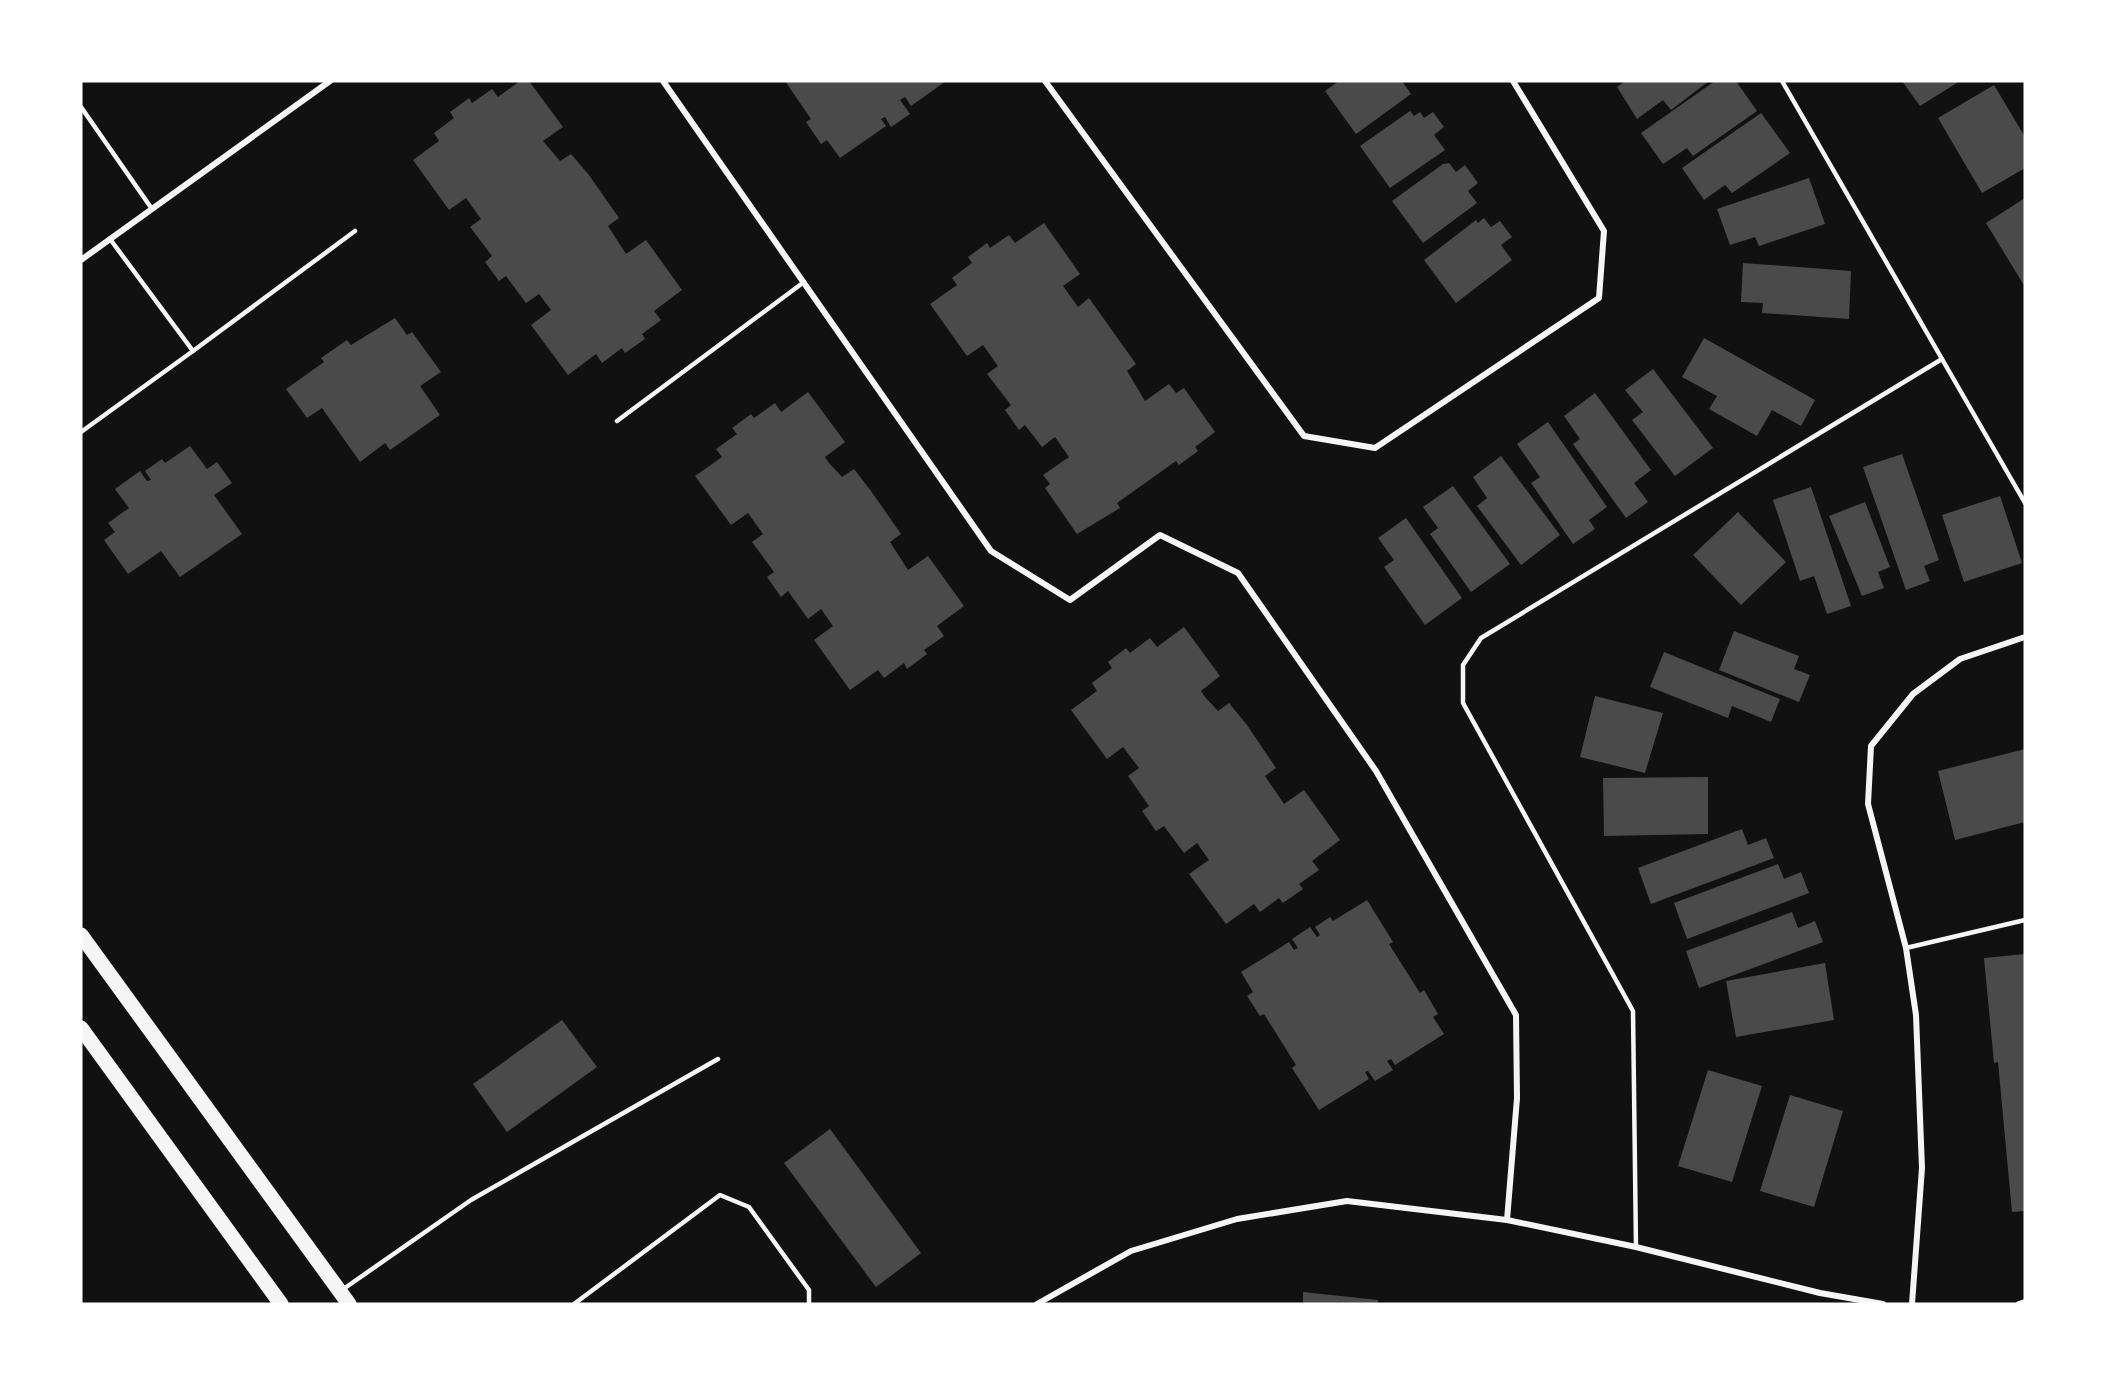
<svg xmlns="http://www.w3.org/2000/svg" width="2106" height="1385" font-family="Georgia,serif">
	<style>
		.building { fill: #4a4a4a }
		.lines { fill: none; stroke-linecap: round; stroke-linejoin: round }
		.service { stroke: #f5f5f5; stroke-width: 4.5 }
		.minor { stroke: #f5f5f5; stroke-width: 6 }
		.primary { stroke: #f5f5f5; stroke-width: 15 }
	</style>
	<rect width="100%" height="100%" fill="#111"/>
	<g class="building">
		<path d="M520,81H529L563,127L543,141L560,161L571,154L589,175L619,218L608,226L626,254L646,240L682,290L654,311L661,320L642,334L645,339L625,353L622,348L602,363L596,354L568,375L531,325L551,310L539,294L526,303L506,276L499,281L485,262L492,256L470,227L481,219L466,198L449,210L413,160L439,141L434,133L454,118L450,112L469,98L472,103L492,89L498,97Z"/>
		<path d="M785,81H946L911,106L905,97L900,100L910,114L891,127L885,117L881,119L886,126L840,158L827,140L821,144L806,122L811,119Z"/>
		<path d="M1339,81H1402L1411,94L1356,134L1325,91Z"/>
		<path d="M1625,81H1709L1671,110L1663,100L1637,119L1617,87Z"/>
		<path d="M1715,81H1736L1757,111L1693,156L1687,148L1663,164L1641,133Z"/>
		<path d="M1902,81H1960L1920,106Z"/>
		<path d="M1994,85L2025,137V168L1982,193L1938,118Z"/>
		<path d="M1410,111L1414,116L1420,112L1424,118L1433,112L1444,127L1434,135L1445,150L1390,188L1360,146Z"/>
		<path d="M1761,113L1790,153L1732,193L1725,185L1704,200L1682,168Z"/>
		<path d="M1449,163L1456,172L1465,165L1478,183L1468,191L1477,203L1423,243L1392,201L1443,164Z"/>
		<path d="M1809,178L1825,224L1759,246L1755,237L1730,245L1717,209Z"/>
		<path d="M2025,198V287L1986,223Z"/>
		<path d="M1484,218L1491,227L1500,221L1512,237L1501,245L1512,260L1456,303L1424,260L1476,220L1478,223Z"/>
		<path d="M1044,223L1080,274L1063,286L1078,307L1089,298L1136,364L1127,371L1145,401L1169,384L1176,393L1184,388L1215,432L1195,447L1198,451L1179,465L1176,461L1117,503L1120,508L1077,534L1045,488L1050,484L1043,475L1069,457L1055,437L1042,447L1025,425L1019,430L1005,410L1011,405L987,374L998,366L983,345L967,356L930,304L957,285L952,278L972,263L968,257L987,243L990,248L1009,235L1015,243Z"/>
		<path d="M1743,263L1851,271L1849,319L1762,313L1763,303L1741,302Z"/>
		<path d="M395,318L407,335L412,332L441,372L420,386L440,415L390,450L385,443L360,462L322,408L307,418L286,389L324,362L321,358L347,340L351,345Z"/>
		<path d="M1704,338L1815,400L1801,426L1772,410L1757,436L1709,409L1717,396L1682,377Z"/>
		<path d="M1653,369L1713,448L1675,476L1632,420L1643,412L1625,390Z"/>
		<path d="M808,392L845,442L825,457L829,463L842,477L854,469L871,491L901,534L890,542L908,570L928,556L964,606L937,626L944,636L924,650L927,654L907,669L904,663L884,678L878,670L850,690L814,640L833,626L821,609L808,619L788,591L781,597L767,577L774,572L752,542L763,534L748,513L731,525L695,476L722,457L716,449L737,434L732,428L751,414L754,418L775,403L781,412Z"/>
		<path d="M1595,393L1651,470L1634,483L1648,502L1626,518L1573,444L1580,439L1564,416Z"/>
		<path d="M1548,422L1607,507L1589,520L1595,529L1573,544L1531,483L1540,477L1517,444Z"/>
		<path d="M190,446L207,469L217,462L232,483L214,495L242,534L180,577L161,551L128,574L104,540L115,532L108,523L129,508L115,489L140,471L147,481L151,480L145,471L162,459L165,463Z"/>
		<path d="M1902,454L1939,560L1924,566L1930,581L1906,590L1863,467Z"/>
		<path d="M1501,456L1560,535L1521,565L1477,506L1487,498L1473,477Z"/>
		<path d="M1453,486L1510,564L1471,592L1430,534L1438,528L1423,507Z"/>
		<path d="M1811,487L1851,606L1827,614L1814,576L1800,581L1773,500Z"/>
		<path d="M2000,496L2022,563L1964,582L1942,515Z"/>
		<path d="M1865,502L1890,567L1878,572L1884,588L1862,596L1829,516Z"/>
		<path d="M1738,512L1786,562L1741,605L1693,555Z"/>
		<path d="M1406,518L1462,598L1425,625L1384,567L1394,560L1378,538Z"/>
		<path d="M1184,627L1220,676L1201,691L1205,697L1218,711L1229,703L1247,725L1276,768L1265,776L1284,804L1304,790L1340,840L1312,861L1319,870L1299,884L1303,889L1283,903L1279,898L1260,912L1254,904L1226,924L1189,874L1209,860L1197,843L1184,853L1164,826L1156,831L1142,811L1149,806L1128,776L1139,768L1123,747L1107,759L1071,710L1097,691L1092,683L1112,668L1108,662L1126,648L1130,653L1150,638L1157,647Z"/>
		<path d="M1734,631L1799,656L1794,669L1810,675L1799,702L1719,670Z"/>
		<path d="M1664,652L1780,699L1771,722L1732,706L1728,718L1650,687Z"/>
		<path d="M1595,696L1663,713L1645,773L1580,757Z"/>
		<path d="M2025,749V822L1955,840L1938,771Z"/>
		<path d="M1708,777V834L1604,836L1603,778Z"/>
		<path d="M1742,829L1748,845L1766,838L1774,858L1651,904L1638,868Z"/>
		<path d="M1778,864L1784,879L1801,872L1809,893L1687,939L1674,903Z"/>
		<path d="M1367,900L1393,942L1389,944L1420,993L1424,990L1438,1014L1433,1017L1444,1034L1395,1065L1391,1059L1387,1061L1393,1070L1375,1081L1368,1071L1365,1072L1369,1079L1319,1110L1292,1068L1296,1065L1264,1014L1260,1016L1247,996L1253,992L1241,972L1289,942L1294,950L1298,948L1292,939L1310,927L1317,937L1320,935L1315,927L1330,917L1333,921Z"/>
		<path d="M1792,912L1798,928L1815,921L1823,942L1699,988L1686,951Z"/>
		<path d="M2025,954V1211L2012,1212L1998,1062L1994,1063L1984,958Z"/>
		<path d="M1825,963L1834,1020L1736,1037L1726,981Z"/>
		<path d="M562,1020L597,1067L507,1132L473,1084Z"/>
		<path d="M1708,1070L1762,1086L1732,1182L1678,1166Z"/>
		<path d="M1790,1095L1843,1111L1814,1207L1760,1191Z"/>
		<path d="M830,1129L921,1253L876,1287L784,1163Z"/>
		<path d="M1303,1292L1378,1300V1304H1303Z"/>
	</g>
	<g class="lines">
		<g class="service">
			<path d="M81,107L152,209"/>
			<path d="M110,239L193,351L355,231"/>
			<path d="M1942,359L2025,503"/>
			<path d="M617,421L804,282"/>
			<path d="M81,432L193,351"/>
			<path d="M1906,948L2025,920"/>
			<path d="M1636,1247L1633,1011L1463,703V665L1481,638L1942,359L1782,81"/>
			<path d="M342,1290L471,1200L718,1059"/>
			<path d="M574,1304L720,1195L749,1207L809,1290V1304"/>
		</g>
		<g class="minor">
			<path d="M663,81L991,551L1070,600L1160,535L1238,573L1376,771L1516,1015L1517,1098L1507,1220"/>
			<path d="M1045,81L1304,436L1375,448L1599,298L1604,231L1513,81"/>
			<path d="M81,260L330,81"/>
			<path d="M1037,1304L1131,1251L1237,1219L1347,1201L1507,1220L1636,1247L1820,1293L1883,1304"/>
			<path d="M1912,1304L1922,1168L1916,1015L1906,948L1868,804L1871,746L1913,694L1960,659L2025,637"/>
			<path d="M2019,1304L2025,1302"/>
		</g>
		<g class="primary">
			<path d="M81,935L349,1304"/>
			<path d="M81,1028L281,1304"/>
		</g>
	</g>
	<rect width="2106" height="1385" fill="none" stroke="#ffffff" stroke-width="165"/>
</svg>
